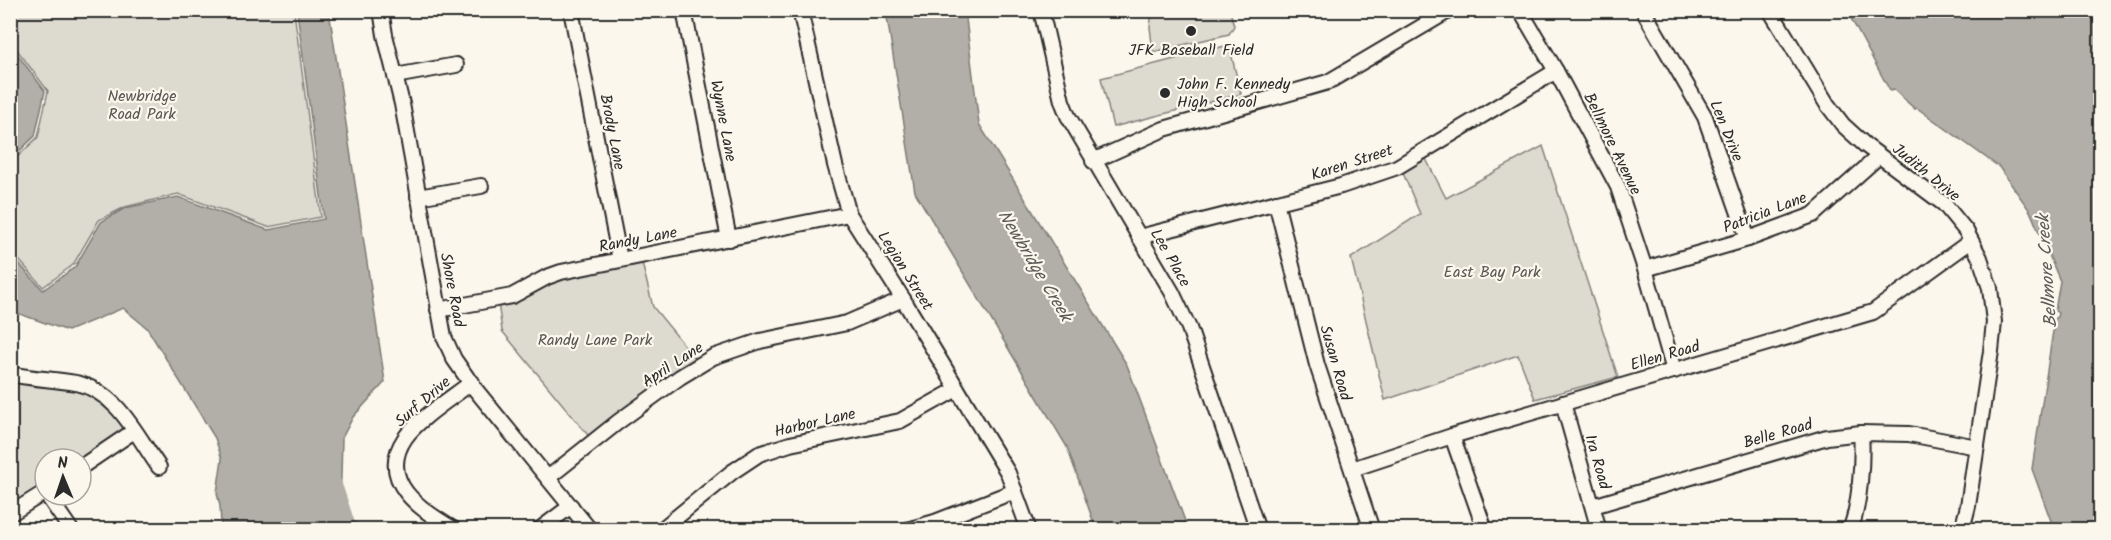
<svg xmlns="http://www.w3.org/2000/svg" width="2111" height="540" font-family="Kalam,sans-serif">
	<style>
		.green { fill: #dddad0; stroke: #84827e; stroke-width: 1.5 }
		.water { fill: #b1afa7; stroke: #7b7a75; stroke-width: 1.5 }
		.lines { fill: none; stroke-linecap: round; stroke-linejoin: round }
		.river { stroke: #b1afa7; stroke-width: 16 }
		.minor-casing { stroke: #2b2b2b; stroke-width: 18 }
		.minor { stroke: #fbf7ec; stroke-width: 14 }
		.poi-dot { fill: #2b2b2b; stroke: #fbf7ec; stroke-width: 2 }
		.labels { text-anchor: middle; dominant-baseline: central; stroke-width: 4.5; stroke-linejoin: round; paint-order: stroke }
		.poi-label { font-size: 16px; fill: #2b2b2b; stroke: #fbf7ec }
		.park-label { font-size: 16px; fill: #585754; stroke: #fbf7ec }
		.street-label { font-size: 16px; fill: #2b2b2b; stroke: #fbf7ec }
		.water-label { font-size: 18px; font-style: italic; fill: #5a5956; stroke: #fbf7ec }
	</style>
	<rect width="100%" height="100%" fill="#fbf7ec"/>
	<filter id="ink" filterUnits="userSpaceOnUse"><feTurbulence type="fractalNoise" baseFrequency=".0167" numOctaves="2"/><feDisplacementMap in="SourceGraphic" scale="12" xChannelSelector="R" yChannelSelector="G"/><feConvolveMatrix kernelMatrix="1 2 1 2 8 2 1 2 1" color-interpolation-filters="sRGB"/></filter>
	<g filter="url(#ink)">
		<g class="green">
			<path d="M10,11H294L321,217L268,227L178,194L125,207L99,220L73,265L43,287L11,251V163L38,137L48,91L11,42Z"/>
			<path d="M1152,11H1230L1234,26L1229,34L1153,52L1150,27Z"/>
			<path d="M1229,45L1241,94L1113,127L1101,78Z"/>
			<path d="M1543,146L1618,377L1535,399L1518,355L1385,400L1351,258L1420,214L1403,173L1425,157L1446,198Z"/>
			<path d="M641,259L653,307L699,363L592,440L502,331L498,303L543,283Z"/>
			<path d="M11,375L77,386L100,395L126,424L124,435L81,459H45V488L11,511Z"/>
		</g>
		<g class="water">
			<path d="M297,11H329L385,382L353,417L342,438L340,512L364,529H224L221,524L220,506L217,493L222,459L215,438L147,328L123,308L68,331L11,311V255L43,290L75,267L101,222L125,208L178,197L268,230L324,219Z"/>
			<path d="M886,11H965L979,124L1127,365L1188,529H1096L1067,447L915,192Z"/>
			<path d="M1847,11H2100V529H2054L2032,469L2055,318L2057,317L2058,313L2055,311L2060,281L2030,211L1999,167L1917,108L1915,109L1894,90L1890,91Z"/>
			<path d="M11,46L45,91L35,136L11,159Z"/>
		</g>
		<g class="lines">
			<path class="river" d="M333,482L349,530"/>
			<defs>
				<g id="minor">
					<path d="M381,10L385,35L402,104L444,337L454,359L475,389L590,530"/>
					<path d="M571,10L620,260"/>
					<path d="M684,10L729,239"/>
					<path d="M800,10L835,165L849,214L903,299L1008,473L1029,530"/>
					<path d="M1041,10L1062,101L1068,116L1172,292L1189,328L1258,530"/>
					<path d="M1520,10L1556,71L1618,187L1645,269L1674,371"/>
					<path d="M1643,10L1705,117L1748,239"/>
					<path d="M1770,10L1827,104L1843,125L1865,145L1944,204L1966,231L1980,258L1990,288L1994,322L1991,351L1968,506L1962,530"/>
					<path d="M395,76L456,65"/>
					<path d="M1093,161L1164,129L1328,82L1450,10"/>
					<path d="M418,197L481,186"/>
					<path d="M1276,202L1317,365L1372,530"/>
					<path d="M1139,237L1341,186L1397,167L1556,71"/>
					<path d="M1645,269L1748,239L1813,215L1879,156"/>
					<path d="M438,310L512,296L547,277L561,272L849,214"/>
					<path d="M10,374C32,379 54,379 76,383C118,392 136,435 159,467"/>
					<path d="M1563,403L1599,530"/>
					<path d="M1452,436L1485,530"/>
					<path d="M81,467L134,431"/>
					<path d="M1352,469L1452,436L1873,312L1971,241"/>
					<path d="M549,477L618,422L680,377L713,357L760,341L847,323L903,299"/>
					<path d="M47,495L71,530"/>
					<path d="M1593,506L1827,437L1861,433L1909,434L1977,447"/>
					<path d="M10,514L45,492"/>
					<path d="M455,530C422,511 376,481 405,438C418,419 453,397 472,382"/>
					<path d="M539,530L571,506"/>
					<path d="M661,530L732,472L759,454L790,444L900,421L957,389"/>
					<path d="M907,530L935,522L1015,491"/>
					<path d="M1850,530C1860,506 1863,459 1861,433"/>
				</g>
			</defs>
			<use href="#minor" class="minor-casing"/>
			<use href="#minor" class="minor"/>
		</g>
	</g>
	<g class="poi-dot">
		<circle cx="1191" cy="31" r="6"/>
		<circle cx="1165" cy="93" r="6"/>
	</g>
	<g class="labels">
		<g class="poi-label">
			<text x="1191" y="50">JFK Baseball Field</text>
			<text x="1177" y="84" text-anchor="start">John F. Kennedy<tspan x="1177" dy="18">High School</tspan></text>
		</g>
		<g class="park-label">
			<text x="142" y="96">Newbridge<tspan x="142" dy="18">Road Park</tspan></text>
			<text x="1492" y="272">East Bay Park</text>
			<text x="595" y="340">Randy Lane Park</text>
		</g>
		<g class="street-label">
			<text transform="translate(723 121) rotate(79)">Wynne Lane</text>
			<text transform="translate(1726 131) rotate(68)">Len Drive</text>
			<text transform="translate(612 132) rotate(79)">Brody Lane</text>
			<text transform="translate(1612 144) rotate(64)">Bellmore Avenue</text>
			<text transform="translate(1352 163) rotate(-18)">Karen Street</text>
			<text transform="translate(1926 173) rotate(39)">Judith Drive</text>
			<text transform="translate(1765 213) rotate(-21)">Patricia Lane</text>
			<text transform="translate(638 240) rotate(-11)">Randy Lane</text>
			<text transform="translate(1170 258) rotate(60)">Lee Place</text>
			<text transform="translate(905 271) rotate(58)">Legion Street</text>
			<text transform="translate(452 290) rotate(79)">Shore Road</text>
			<text transform="translate(1665 356) rotate(-16)">Ellen Road</text>
			<text transform="translate(1335 363) rotate(74)">Susan Road</text>
			<text transform="translate(673 365) rotate(-33)">April Lane</text>
			<text transform="translate(423 402) rotate(-41)">Surf Drive</text>
			<text transform="translate(815 423) rotate(-13)">Harbor Lane</text>
			<text transform="translate(1778 434) rotate(-16)">Belle Road</text>
			<text transform="translate(1597 462) rotate(74)">Ira Road</text>
		</g>
		<g class="water-label">
			<text transform="translate(1034 266) rotate(59)">Newbridge Creek</text>
			<text transform="translate(2048 271) rotate(-94)">Bellmore Creek</text>
		</g>
	</g>
	<rect width="2111" height="540" fill="none" stroke="#fbf7ec" stroke-width="36"/>
	<rect x="18" y="18" width="2075" height="504" fill="none" stroke="#2b2b2b" stroke-width="2" filter="url(#ink)"/>
	<g transform="translate(63 477) rotate(358)"><circle r="28" fill="#fbf7ec" stroke="#a8a59f" stroke-width="1.5"/>
	<path d="M0-4.5L10 22L0 15L-10 22Z" fill="#2b2b2b"/>
	<text y="-9" font-size="16" font-weight="bold" text-anchor="middle" fill="#2b2b2b">N</text>
	</g>
</svg>
